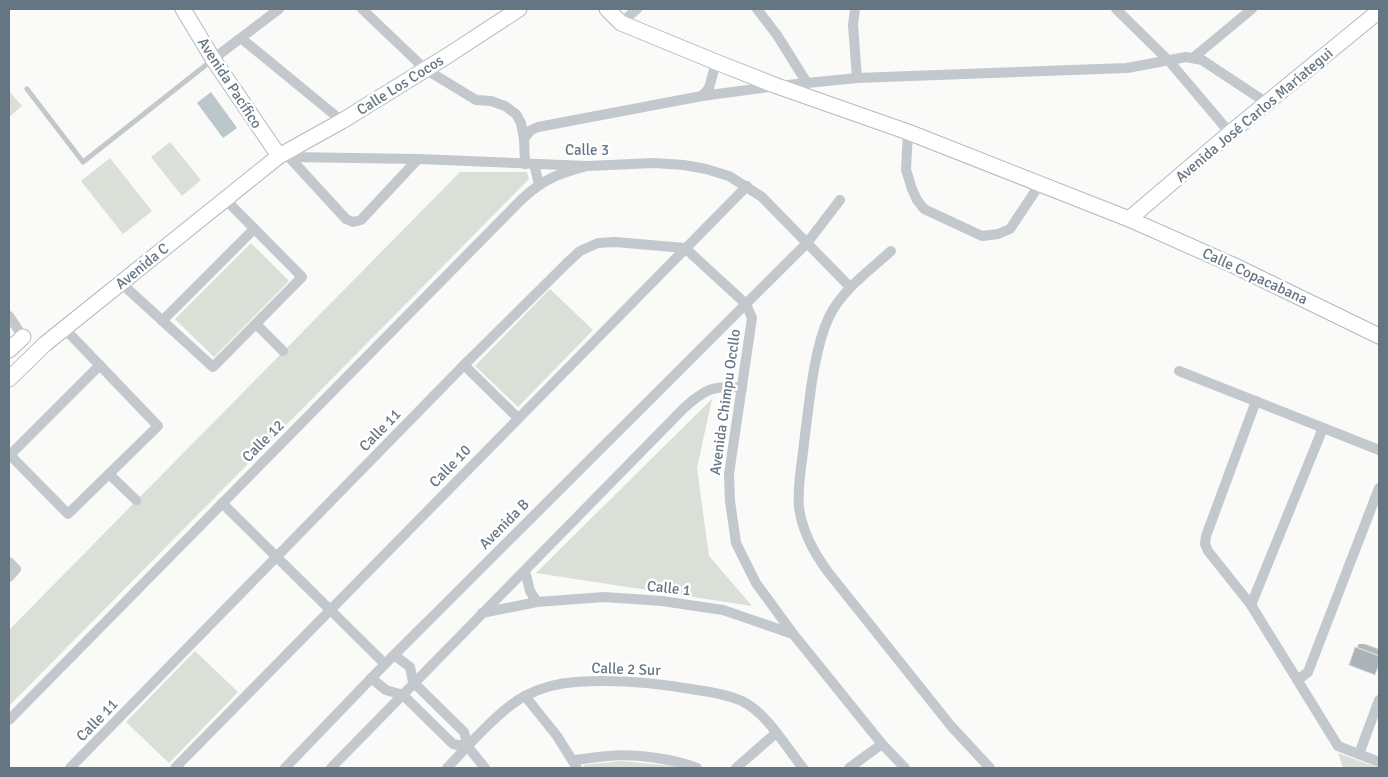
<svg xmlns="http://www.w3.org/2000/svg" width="1388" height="777" font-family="Signika,sans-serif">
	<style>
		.green { fill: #dadfd7 }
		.water { fill: #bbc7cb }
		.building { fill: #aab3b9; stroke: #dcdcda; filter: url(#shadow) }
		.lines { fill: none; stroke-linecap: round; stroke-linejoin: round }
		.secondary-casing { stroke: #b3babf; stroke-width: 17 }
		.lane { stroke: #c3c8cc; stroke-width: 5 }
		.street { stroke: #c3c8cc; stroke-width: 10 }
		.secondary { stroke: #fff; stroke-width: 15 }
		.labels { text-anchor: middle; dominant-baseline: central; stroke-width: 5; stroke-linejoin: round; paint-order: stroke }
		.street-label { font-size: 15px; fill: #657683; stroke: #fff }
	</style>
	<defs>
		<filter id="shadow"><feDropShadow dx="4.5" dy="-4.5" stdDeviation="0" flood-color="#0004"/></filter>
	</defs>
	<rect width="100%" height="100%" fill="#fafaf8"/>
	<g class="green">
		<path d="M9,91L22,106L9,117Z"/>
		<path d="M170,142L201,180L182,196L151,157Z"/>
		<path d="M110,158L152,211L123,234L81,181Z"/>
		<path d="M460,172H527L529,179L9,706V630Z"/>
		<path d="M251,243L289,281L214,357L175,319Z"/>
		<path d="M550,289L593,330L518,407L475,366Z"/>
		<path d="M712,399L697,468L709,556L752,606L536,573Z"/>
		<path d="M195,651L238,692L169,763L126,722Z"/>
		<path d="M1338,753L1379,768H1343Z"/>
		<path d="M621,761L673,766L679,768H584L583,765Z"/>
	</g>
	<path class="water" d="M211,92L237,128L223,138L197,103Z"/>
	<path class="building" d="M1355,647L1379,656V664L1375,675L1349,665Z"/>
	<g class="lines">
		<defs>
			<g id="secondary">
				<path d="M183,9L213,59L279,156"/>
				<path d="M607,9L621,23L716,62L777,86L908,132L1129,219L1235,266L1379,336"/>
				<path d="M1129,219L1230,133L1379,11"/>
				<path d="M9,350L23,337"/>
				<path d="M9,379L45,344L279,156L342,121L447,56L519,9"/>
			</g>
		</defs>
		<use href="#secondary" class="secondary-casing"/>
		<path class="lane" d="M27,89L83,162L211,61"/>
		<g class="street">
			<path d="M362,9L425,69L476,100L491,101L505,106L516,114L521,123L524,139L531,130L538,127L702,96L777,86L857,78L1127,68L1186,57L1202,60L1267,103"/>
			<path d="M757,9L777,35L807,83"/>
			<path d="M855,9L853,25L857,78"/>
			<path d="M1116,9L1169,61L1230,133"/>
			<path d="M621,23L637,9"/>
			<path d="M242,39L342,121"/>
			<path d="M1194,57L1252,9"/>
			<path d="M213,59L279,9"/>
			<path d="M702,96L709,88L716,62"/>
			<path d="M908,132L906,170L912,189L917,200L924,209L982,236L998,234L1010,229L1040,184"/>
			<path d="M524,139L525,164"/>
			<path d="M280,156L289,157L418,159L587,166L654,163L684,165L706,169L729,176L762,197L850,287"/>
			<path d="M289,157L346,219L353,222L361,220L418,159"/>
			<path d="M534,164L539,184"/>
			<path d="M891,251C869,271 842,290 829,317C813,351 809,406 804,443C802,464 797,486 799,507C802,532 814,553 828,572L951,726L990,768"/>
			<path d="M121,283L213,367L302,277L225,199"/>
			<path d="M9,316L23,337"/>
			<path d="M162,321L254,229"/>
			<path d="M256,324L283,351"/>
			<path d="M464,365L518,418"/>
			<path d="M1179,371L1379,450"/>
			<path d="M1256,401L1206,536L1205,544L1208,551L1251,605L1338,746L1379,762"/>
			<path d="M9,454L68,514L158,426L64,328"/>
			<path d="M10,455L100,365"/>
			<path d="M109,474L136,500"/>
			<path d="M222,503L385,664"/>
			<path d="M9,562L16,569L9,577"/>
			<path d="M525,571L530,591L537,602"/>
			<path d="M1251,605L1323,428"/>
			<path d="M482,613L537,602L604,597L662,601L723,610L793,634"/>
			<path d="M394,655L410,667L413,682L464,732L468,747L485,768"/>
			<path d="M371,678L386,690L403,695L453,744L468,747"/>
			<path d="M1298,680L1308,672L1379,488"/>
			<path d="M525,696L557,736L577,768"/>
			<path d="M9,720L522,199C545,178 558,174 587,166"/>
			<path d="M1359,754L1379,700"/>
			<path d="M573,760C585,759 596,757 608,756C633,753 674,759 697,768"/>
			<path d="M70,768L464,365L567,263L580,251L598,243L615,242L685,248L746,304L752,318L729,474L730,501L736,543L756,583L794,635L882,744L905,768"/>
			<path d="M175,768L747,186"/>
			<path d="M285,768L385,664L807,243L840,200"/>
			<path d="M331,768L684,408C704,390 714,384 742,388"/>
			<path d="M447,768C467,747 500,709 525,696C540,688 559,683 576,682C616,679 658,683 697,690C712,692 728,695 742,701C768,714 785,746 803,768"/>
			<path d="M736,768L776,733"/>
			<path d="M849,768L882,744"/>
		</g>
		<use href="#secondary" class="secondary"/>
	</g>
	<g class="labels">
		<g class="street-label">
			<text transform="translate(230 83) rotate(57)">Avenida Pacífico</text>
			<text transform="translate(400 85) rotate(-32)">Calle Los Cocos</text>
			<text transform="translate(1254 115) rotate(-40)">Avenida José Carlos Mariategui</text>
			<text x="587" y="150">Calle 3</text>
			<text transform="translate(142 266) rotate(-39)">Avenida C</text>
			<text transform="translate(1255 276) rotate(25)">Calle Copacabana</text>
			<text transform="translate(725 402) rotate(-82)">Avenida Chimpu Occllo</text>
			<text transform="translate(380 430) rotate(-46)">Calle 11</text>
			<text transform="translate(263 441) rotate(-45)">Calle 12</text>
			<text transform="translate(450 466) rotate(-46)">Calle 10</text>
			<text transform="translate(504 524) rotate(-45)">Avenida B</text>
			<text transform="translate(669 588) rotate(6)">Calle 1</text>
			<text transform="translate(626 669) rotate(2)">Calle 2 Sur</text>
			<text transform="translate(97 720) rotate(-46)">Calle 11</text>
		</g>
	</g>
	<rect width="1388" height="777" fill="none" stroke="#657683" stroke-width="20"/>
</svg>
